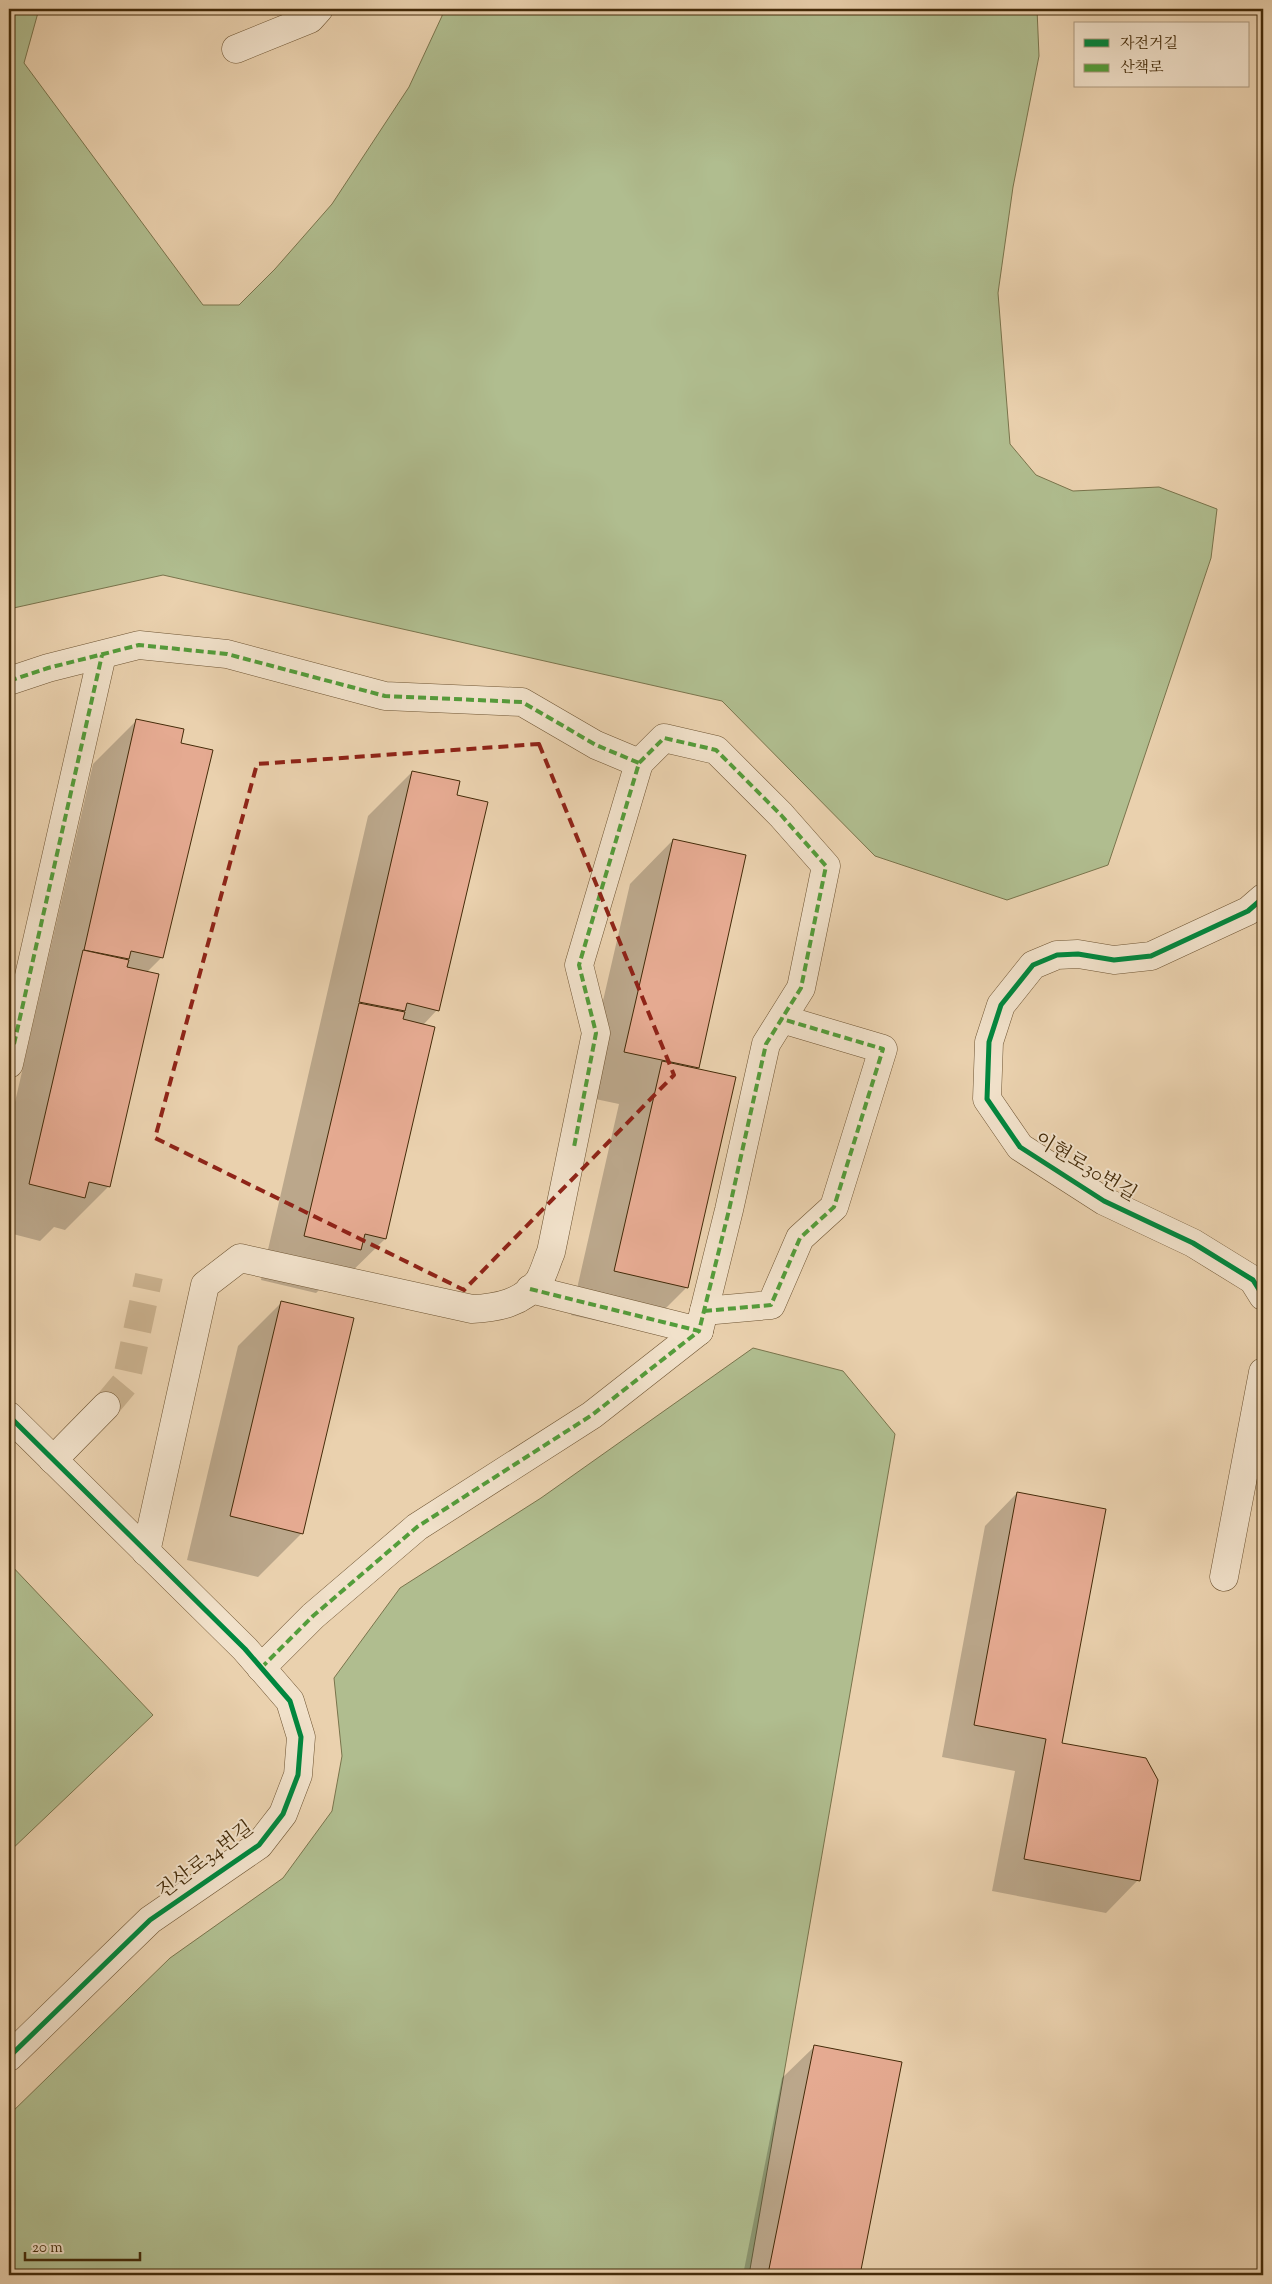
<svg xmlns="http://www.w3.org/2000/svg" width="1272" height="2284" font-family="'Sorts Mill Goudy','Noto Serif KR',serif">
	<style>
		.green { fill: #b0bd8f; stroke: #7a744c }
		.shadow { fill: #0003 }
		.building { fill: #e5aa91; stroke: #442b09 }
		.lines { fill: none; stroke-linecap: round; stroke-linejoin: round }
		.minor-tunnel { stroke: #c9b08d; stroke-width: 28; stroke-dasharray: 28 14; stroke-linecap: butt }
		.minor-casing { stroke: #6e5432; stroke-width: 29 }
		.minor { stroke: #f1e1ca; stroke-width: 28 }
		.quiet { stroke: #549d3b; stroke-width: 4; stroke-dasharray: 8 4; stroke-linecap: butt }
		.cycleway-casing { stroke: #f1e1ca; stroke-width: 8 }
		.cycleway { stroke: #00873e; stroke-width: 5 }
		.marked { fill: none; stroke: #8f2418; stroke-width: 4; stroke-dasharray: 10 6; stroke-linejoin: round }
		.labels { text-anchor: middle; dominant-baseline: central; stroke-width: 4; stroke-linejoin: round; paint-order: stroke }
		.street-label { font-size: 20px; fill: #442b09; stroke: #f1e1ca }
	</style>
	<rect width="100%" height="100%" fill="#ead1ae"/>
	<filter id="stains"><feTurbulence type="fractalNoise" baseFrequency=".004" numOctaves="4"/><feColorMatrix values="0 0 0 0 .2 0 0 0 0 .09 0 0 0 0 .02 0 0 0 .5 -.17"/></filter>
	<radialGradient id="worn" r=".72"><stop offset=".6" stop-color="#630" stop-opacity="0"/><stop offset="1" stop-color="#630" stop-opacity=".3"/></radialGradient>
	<g class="green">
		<path d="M9,9H39L24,63L203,305H239L275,269L332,204L409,87L442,16L443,9H1037L1039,56L1013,187L998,293L1010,444L1036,475L1073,491L1159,487L1217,509L1211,558L1108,865L1007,900L875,856L722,701L163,575L9,609Z"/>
		<path d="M753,1348L843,1371L895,1434L749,2275H9V2115L170,1958L283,1878L332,1811L342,1756L334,1678L400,1588L541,1498Z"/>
		<path d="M9,1563L153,1715L9,1852Z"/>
	</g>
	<g class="shadow">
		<path d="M137,720L179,744L211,751L161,958L146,973L109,1186L65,1230L54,1227L40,1241L9,1233V1128L93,764Z"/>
		<path d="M412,772L456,796L437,1010L423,1025L385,1239L341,1282L330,1279L316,1293L261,1280L368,816Z"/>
		<path d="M673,840L745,856L697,1070L687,1287L643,1331L571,1315L619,1104L581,1096L630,884Z"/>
		<path d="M282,1302L302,1533L258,1577L187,1560L238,1346Z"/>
		<path d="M1017,1493L1061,1744L1138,1880L1106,1913L992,1891L1015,1771L942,1757L985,1526Z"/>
		<path d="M815,2046L901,2063L858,2275H743L782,2078Z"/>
	</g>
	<g class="building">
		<path d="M136,719L184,729L181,743L213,750L163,958L131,951L129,959L84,950Z"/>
		<path d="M412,771L460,781L457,795L488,802L439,1011L407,1003L405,1011L359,1002Z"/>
		<path d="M673,839L746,855L699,1068L624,1052Z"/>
		<path d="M83,950L129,960L127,967L159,974L110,1187L89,1182L85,1198L29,1184Z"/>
		<path d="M359,1003L405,1012L403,1019L435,1027L386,1239L365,1234L361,1250L304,1236Z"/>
		<path d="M662,1061L736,1077L688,1288L614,1271Z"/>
		<path d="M281,1301L354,1318L303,1534L230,1516Z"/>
		<path d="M1017,1492L1106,1509L1062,1743L1146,1758L1158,1780L1140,1881L1024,1859L1046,1739L974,1725Z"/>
		<path d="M814,2045L902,2062L860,2275L768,2274Z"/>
	</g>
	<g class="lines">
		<path class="minor-tunnel" d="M106,1406L126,1382L149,1276"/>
		<defs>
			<g id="minor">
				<path d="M236,49L310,19L319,9"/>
				<path d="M9,681L48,668L139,645L227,654L385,696L522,702L596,745L639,763L579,965L596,1033L551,1252C547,1261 544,1273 539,1281C523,1303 497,1308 472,1309L240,1258L205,1285L146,1552"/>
				<path d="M1263,898L1248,911L1151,956L1114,960L1078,954L1057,955L1033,965L1001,1005L989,1042L987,1099L1020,1147L1104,1201L1193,1243L1253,1280L1263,1296"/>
				<path d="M9,1064L102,655"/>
				<path d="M530,1289L699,1331L729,1210L766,1044L801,988L826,866L781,815L716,750L664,738L639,763"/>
				<path d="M704,1311L771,1305L800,1238L834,1207L883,1049L782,1019"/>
				<path d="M9,1416L245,1649L290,1701L301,1737L298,1775L283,1814L259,1845L150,1920L9,2057"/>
				<path d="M53,1460L106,1406"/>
				<path d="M1224,1577L1263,1372"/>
				<path d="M261,1668L313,1616L417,1527L592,1415L699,1331"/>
			</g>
		</defs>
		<use href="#minor" class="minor-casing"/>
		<use href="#minor" class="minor"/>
		<g class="quiet">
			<path d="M9,681L48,668L139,645L227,654L385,696L522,702L596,745L639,763L579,965L596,1033L574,1147"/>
			<path d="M14,1044L102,655"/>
			<path d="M530,1289L699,1331L729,1210L766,1044L801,988L826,866L781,815L716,750L664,738L639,763"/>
			<path d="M704,1311L771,1305L800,1238L834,1207L883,1049L782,1019"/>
			<path d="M261,1668L313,1616L417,1527L592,1415L699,1331"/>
		</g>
		<defs>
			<g id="cycleway">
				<path d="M1263,898L1248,911L1151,956L1114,960L1078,954L1057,955L1033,965L1001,1005L989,1042L987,1099L1020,1147L1104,1201L1193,1243L1253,1280L1263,1296"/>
				<path d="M9,1416L245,1649L290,1701L301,1737L298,1775L283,1814L259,1845L150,1920L9,2057"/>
			</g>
		</defs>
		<use href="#cycleway" class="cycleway-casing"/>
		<use href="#cycleway" class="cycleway"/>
	</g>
	<path class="marked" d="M539,744L674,1075L464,1290L155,1138L257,764Z"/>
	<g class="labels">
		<g class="street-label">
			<text transform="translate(1085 1168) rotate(31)">이현로30번길</text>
			<text transform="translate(206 1861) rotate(-37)">진산로34번길</text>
		</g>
	</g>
	<rect width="1272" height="2284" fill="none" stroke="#ead1ae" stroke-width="30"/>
	<rect x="10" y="10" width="1252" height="2264" fill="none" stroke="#442b09" stroke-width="2.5"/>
	<rect x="15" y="15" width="1242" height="2254" fill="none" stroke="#442b09"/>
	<rect x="1074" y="22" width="175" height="65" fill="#f1e1ca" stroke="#ac987d"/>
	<rect x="1084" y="39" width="25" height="8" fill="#00873e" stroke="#ac987d"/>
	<text x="1120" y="48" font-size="15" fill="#442b09">자전거길</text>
	<rect x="1084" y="64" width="25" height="8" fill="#549d3b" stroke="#ac987d"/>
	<text x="1120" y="72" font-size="15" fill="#442b09">산책로</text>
	<path d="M25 2252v8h115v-8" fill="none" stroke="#442b09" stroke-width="2.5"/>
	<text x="32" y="2252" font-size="15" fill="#442b09" stroke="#f1e1ca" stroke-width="4" paint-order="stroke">20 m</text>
	<rect width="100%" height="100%" filter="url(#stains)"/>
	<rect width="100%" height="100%" fill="url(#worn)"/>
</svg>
